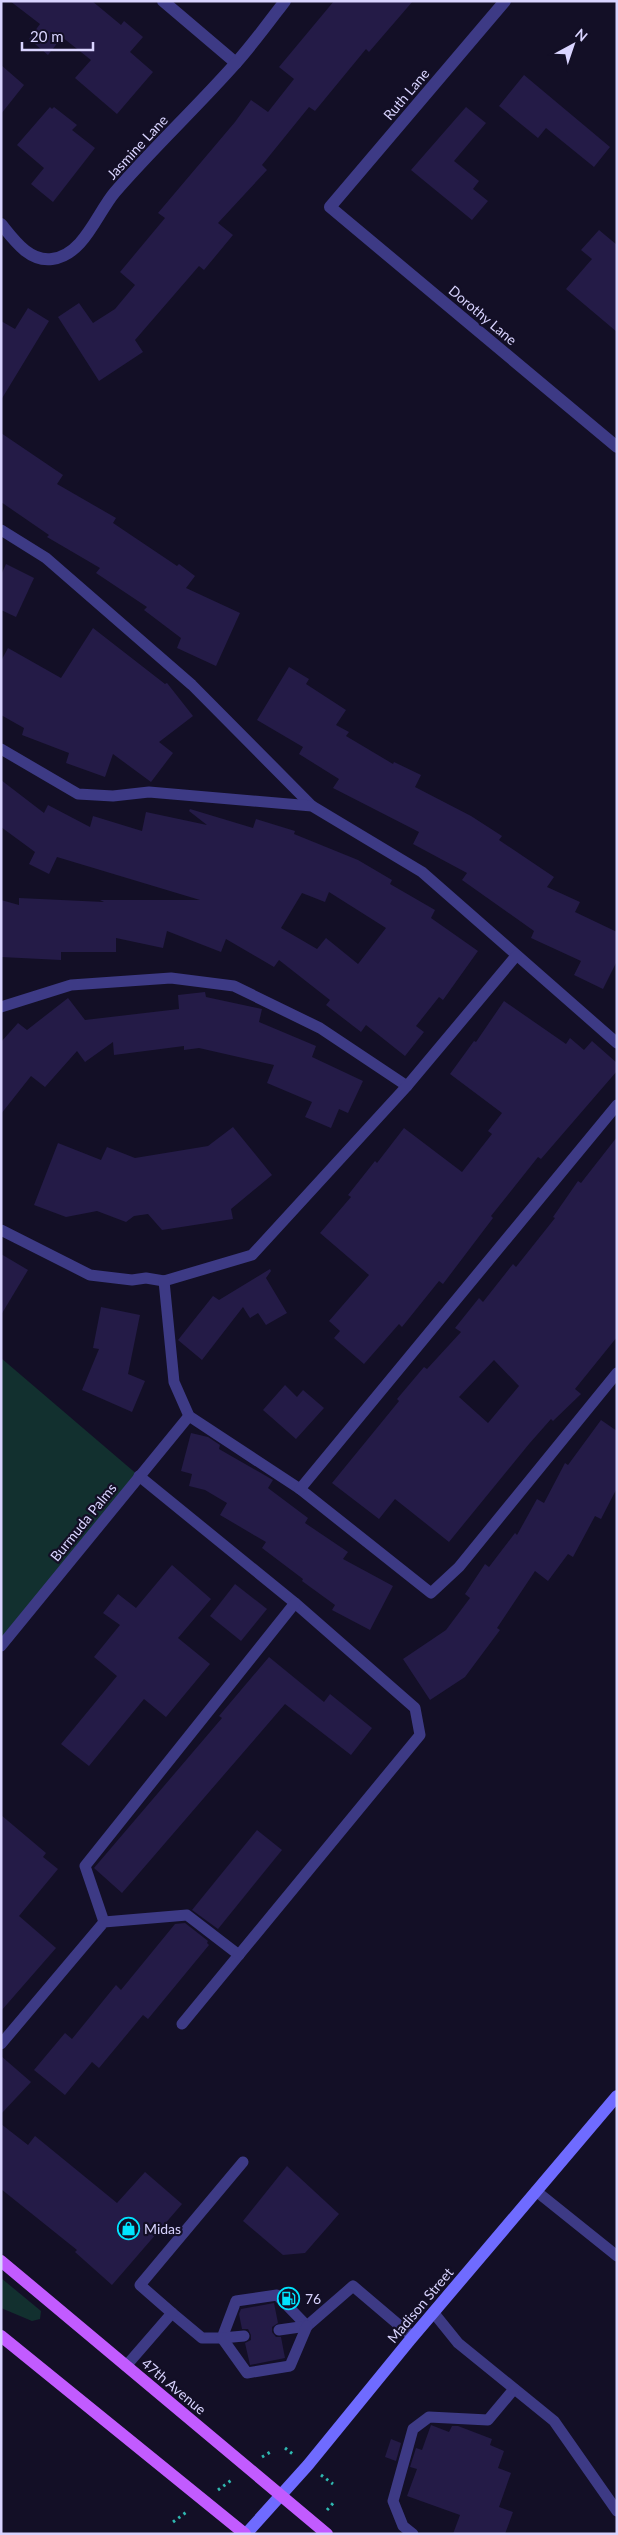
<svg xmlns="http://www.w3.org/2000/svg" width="618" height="2535" font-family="Lato,sans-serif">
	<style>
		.green { fill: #12302f }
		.building { fill: #241b47; fill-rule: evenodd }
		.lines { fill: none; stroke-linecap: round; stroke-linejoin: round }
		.path { stroke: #2fb8b0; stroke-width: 3; stroke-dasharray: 2.5 4; stroke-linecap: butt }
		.lane { stroke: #3d3a85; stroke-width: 11 }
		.street { stroke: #3d3a85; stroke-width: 12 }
		.secondary { stroke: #6f6bff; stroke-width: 12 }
		.primary { stroke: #c25bff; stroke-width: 12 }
		.labels { text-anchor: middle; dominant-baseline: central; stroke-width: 4.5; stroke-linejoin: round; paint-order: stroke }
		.street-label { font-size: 14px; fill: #d9d4ff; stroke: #130f26 }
		.poi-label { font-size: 14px; fill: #d9d4ff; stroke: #130f26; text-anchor: start }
	</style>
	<rect width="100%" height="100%" fill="#130f26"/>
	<g class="green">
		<path d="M1,1358L139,1476L1,1646Z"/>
		<path d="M1,2278L41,2311L40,2319L32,2321L1,2308Z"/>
	</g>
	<g class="building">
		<path d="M10,1H92L121,25L124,21L143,37L130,52L153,72L117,114L75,78L91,60L62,37L48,55L29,39L40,24Z"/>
		<path d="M334,1H413L369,52L366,49L315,111L309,107L262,165L267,170L218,223L233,235L204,270L199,266L135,340L143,352L99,381L58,317L79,303L93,323L115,309L135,285L120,272L165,218L158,213L235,122L251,100L268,112L294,79L279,67Z"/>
		<path d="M1,65L24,85L1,114Z"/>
		<path d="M524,75L610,147L594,167L546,128L538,138L499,106Z"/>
		<path d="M50,107L52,109L54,107L77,125L72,130L95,148L53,202L31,184L44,168L17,145Z"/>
		<path d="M466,107L486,123L454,161L479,181L473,189L488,201L472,220L411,170Z"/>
		<path d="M599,230L617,245V332L566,289L592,259L581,250Z"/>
		<path d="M28,308L49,321L1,400V321L15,329Z"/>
		<path d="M1,433L63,475L57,484L116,518L113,523L177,566L179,564L195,576L186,588L240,613L216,666L177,648L181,638L144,610L147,607L96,573L100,568L47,537L49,535L1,502Z"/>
		<path d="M6,564L34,578L16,617L1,610V575Z"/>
		<path d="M93,628L165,684L167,683L193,716L159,742L173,753L151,782L113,754L105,777L66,763L69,753L22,735L24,728L1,715V661L8,648L61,678Z"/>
		<path d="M289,667L309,679L306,684L346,710L336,725L349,732L346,736L393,764L394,762L421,775L415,787L471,816L502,836L499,840L554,877L547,887L580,902L575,912L617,932V961L603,989L574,975L581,961L531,938L534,931L462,880L467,873L413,844L419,832L333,788L339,779L299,754L303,747L257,720Z"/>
		<path d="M1,780L44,813L48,805L90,827L93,816L142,831L146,812L207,825L189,811L190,809L253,828L256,819L295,831L294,834L358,860L392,880L390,884L435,910L431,918L478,951L443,1000L439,997L416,1026L424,1032L405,1056L366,1025L361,1032L326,1005L330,1000L279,960L274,967L226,939L221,952L167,931L163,948L116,938V952H61V960L1,957V900L19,905V898L104,902L100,900H200L57,857L49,874L29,864L35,852L1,827ZM329,892L386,928L358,964L326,938L317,949L281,928L302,893L325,902Z"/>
		<path d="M205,992L206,997L262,1009L259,1022L316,1046L312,1057L363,1081L348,1113L339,1109L331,1128L305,1117L312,1102L267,1083L274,1065L199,1048L184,1050V1046L114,1055L113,1042L85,1062L77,1051L45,1087L31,1076L1,1114V1042L18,1023L27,1030L68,998L85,1020L179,1009L178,995Z"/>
		<path d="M504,1001L566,1044L570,1038L584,1050L592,1041L617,1063V1071L541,1159L538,1157L491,1216L493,1218L443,1284L439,1281L402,1327L399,1324L364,1364L334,1338L340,1331L329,1321L369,1275L320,1233L351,1197L348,1195L375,1161L377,1163L404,1128L462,1172L492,1134L488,1131L502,1113L450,1074L474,1041L476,1042Z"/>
		<path d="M233,1127L272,1175L231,1209L233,1219L162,1230L148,1214L134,1216L126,1222L97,1211L66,1217L34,1205L58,1143L101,1160L107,1147L135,1158L208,1146Z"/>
		<path d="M617,1137V1337L575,1389L581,1394L553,1421L551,1419L529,1444L449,1542L395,1499L379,1519L332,1483L399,1401L397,1399L424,1367L427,1369L461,1332L455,1328L479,1298L483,1302L513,1264L516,1267L555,1218L553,1217L578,1181L581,1183ZM494,1360L519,1386L488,1423L459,1397Z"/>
		<path d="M1,1254L28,1270L1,1315Z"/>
		<path d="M270,1269L271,1271L266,1278L287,1313L266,1325L258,1313L250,1318L243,1307L202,1360L178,1340L213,1296L219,1300Z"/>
		<path d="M101,1307L140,1315L128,1374L145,1381L132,1412L82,1390L99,1349L93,1348Z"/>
		<path d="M285,1385L297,1397L303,1390L324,1408L296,1439L263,1410Z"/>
		<path d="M601,1420L617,1431V1488L601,1519L595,1516L573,1557L568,1554L548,1581L535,1571L497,1628L500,1630L465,1677L430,1700L403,1659L446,1630L470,1598L465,1594L485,1564L489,1567L515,1533L517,1535L537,1499L544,1503L565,1463L568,1465Z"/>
		<path d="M191,1433L208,1437L220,1445L219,1449L273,1480L268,1488L308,1518L305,1523L348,1552L343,1559L393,1586L370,1630L332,1610L335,1605L302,1581L303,1579L262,1548L266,1542L220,1515L227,1503L205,1490L189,1486L192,1474L181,1471Z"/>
		<path d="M172,1565L211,1599L178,1638L210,1664L166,1717L144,1699L89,1766L61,1744L117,1676L94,1657L120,1625L103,1613L118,1594L136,1608Z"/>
		<path d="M235,1584L267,1609L241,1641L210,1616Z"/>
		<path d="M269,1657L324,1702L330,1694L372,1728L351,1755L285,1704L122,1893L94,1868L222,1718L219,1716Z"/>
		<path d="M1,1815L46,1853L43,1857L58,1869L19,1916L56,1948L1,2011Z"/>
		<path d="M257,1830L282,1850L218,1929L192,1910Z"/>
		<path d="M185,1923L208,1941L207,1943L209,1945L148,2019L143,2015L99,2068L92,2062L65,2095L34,2070L65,2033L72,2039L116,1985L121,1990L175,1924Z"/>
		<path d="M1,2056L31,2082L1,2114Z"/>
		<path d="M1,2124L28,2145L35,2136L117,2203L145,2172L182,2204L112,2285L75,2252L77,2250L1,2189Z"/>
		<path d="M287,2166L339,2214L305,2253L283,2255L243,2221Z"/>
		<path d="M274,2303L278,2323L272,2327V2332L276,2337H281L285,2358L250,2365L245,2343L251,2340V2335L248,2329H242L239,2314L241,2309Z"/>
		<path d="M431,2425L449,2432L452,2426H458L492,2439L490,2445L504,2451L498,2468L511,2473L499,2507L513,2512L505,2534H453L460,2515L407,2496L417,2469L410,2467L416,2448L422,2450Z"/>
		<path d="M391,2439L401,2443L396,2461L385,2457Z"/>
	</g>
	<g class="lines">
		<g class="path">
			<path d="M285,2448L294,2455"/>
			<path d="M262,2457L272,2451"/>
			<path d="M321,2475L333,2484"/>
			<path d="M218,2490L233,2479"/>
			<path d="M327,2510L335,2501"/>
			<path d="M173,2522L188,2511"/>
		</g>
		<g class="lane">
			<path d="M1,530L46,558L192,685L312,806"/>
			<path d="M1,749L78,794L113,796L149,792L312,806L422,872L617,1043"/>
			<path d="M1,1007L71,985L171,978L234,986L320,1028L407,1086"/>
			<path d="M1,1230L90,1275L132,1280L146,1278L164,1281L252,1255L407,1086L516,956"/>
			<path d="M164,1281L174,1382L189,1416L300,1489L431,1593L459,1567L617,1373"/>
			<path d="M139,1476L295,1603L415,1708L420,1735L182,2024"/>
			<path d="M300,1489L617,1105"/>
			<path d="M1,1646L189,1416"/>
			<path d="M104,1922L85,1866L295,1603"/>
			<path d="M1,2044L104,1922L187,1915L239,1955"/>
			<path d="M536,2191L617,2256"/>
			<path d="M433,2312L458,2343L554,2421L617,2511"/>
			<path d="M172,2313L202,2338H222L236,2301L277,2295L307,2326L353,2286L413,2337"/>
			<path d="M279,2330L307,2326"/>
			<path d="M244,2336L222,2338L247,2373L290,2366L307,2326"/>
			<path d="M126,2366L172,2313L140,2285L243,2162"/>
			<path d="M413,2534L403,2526L393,2501L413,2429L429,2417L488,2420L514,2389"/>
		</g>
		<g class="street">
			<path d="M163,1L236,63"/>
			<path d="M505,1L330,207L617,447"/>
			<path d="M1,224C14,240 29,262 52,259C84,255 97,213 115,192C153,148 196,108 235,64C253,44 269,22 285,1"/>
		</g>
		<path class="secondary" d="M246,2534L308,2465L410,2340L617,2096"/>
		<g class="primary">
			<path d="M1,2261L327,2534"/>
			<path d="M1,2336L245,2534"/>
		</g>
	</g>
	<defs>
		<symbol id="shop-ring" viewBox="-11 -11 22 22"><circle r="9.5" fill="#130f26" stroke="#00e5ff" stroke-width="1.5"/><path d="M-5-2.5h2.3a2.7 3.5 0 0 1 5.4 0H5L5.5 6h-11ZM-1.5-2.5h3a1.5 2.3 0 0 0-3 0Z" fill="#00e5ff"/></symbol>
		<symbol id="fuel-ring" viewBox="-11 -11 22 22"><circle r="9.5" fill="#130f26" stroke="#00e5ff" stroke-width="1.5"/><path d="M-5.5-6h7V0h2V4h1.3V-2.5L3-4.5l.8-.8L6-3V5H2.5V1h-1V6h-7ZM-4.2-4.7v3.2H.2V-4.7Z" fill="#00e5ff"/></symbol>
	</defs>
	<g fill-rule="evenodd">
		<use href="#shop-ring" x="116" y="2216" width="25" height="25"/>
		<use href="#fuel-ring" x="276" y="2286" width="25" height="25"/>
	</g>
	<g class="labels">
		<g class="street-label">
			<text transform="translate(406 94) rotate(-50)">Ruth Lane</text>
			<text transform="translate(137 147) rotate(-47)">Jasmine Lane</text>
			<text transform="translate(483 315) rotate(40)">Dorothy Lane</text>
			<text transform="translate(83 1522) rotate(-51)">Burmuda Palms</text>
			<text transform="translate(420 2305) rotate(-50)">Madison Street</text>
			<text transform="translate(174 2386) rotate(40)">47th Avenue</text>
		</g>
		<g class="poi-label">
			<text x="144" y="2228">Midas</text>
			<text x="305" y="2298">76</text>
		</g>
	</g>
	<rect width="618" height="2535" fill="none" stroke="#d9d4ff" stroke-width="5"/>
	<g transform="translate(573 45) rotate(40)" stroke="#130f26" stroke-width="4" paint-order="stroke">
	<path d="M0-4L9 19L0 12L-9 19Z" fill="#d9d4ff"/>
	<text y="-8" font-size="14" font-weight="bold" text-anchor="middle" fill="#d9d4ff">N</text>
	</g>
	<path d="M22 42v8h71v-8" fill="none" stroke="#d9d4ff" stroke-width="2.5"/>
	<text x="30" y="42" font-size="15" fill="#d9d4ff" stroke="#130f26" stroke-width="4" paint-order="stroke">20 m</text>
</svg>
